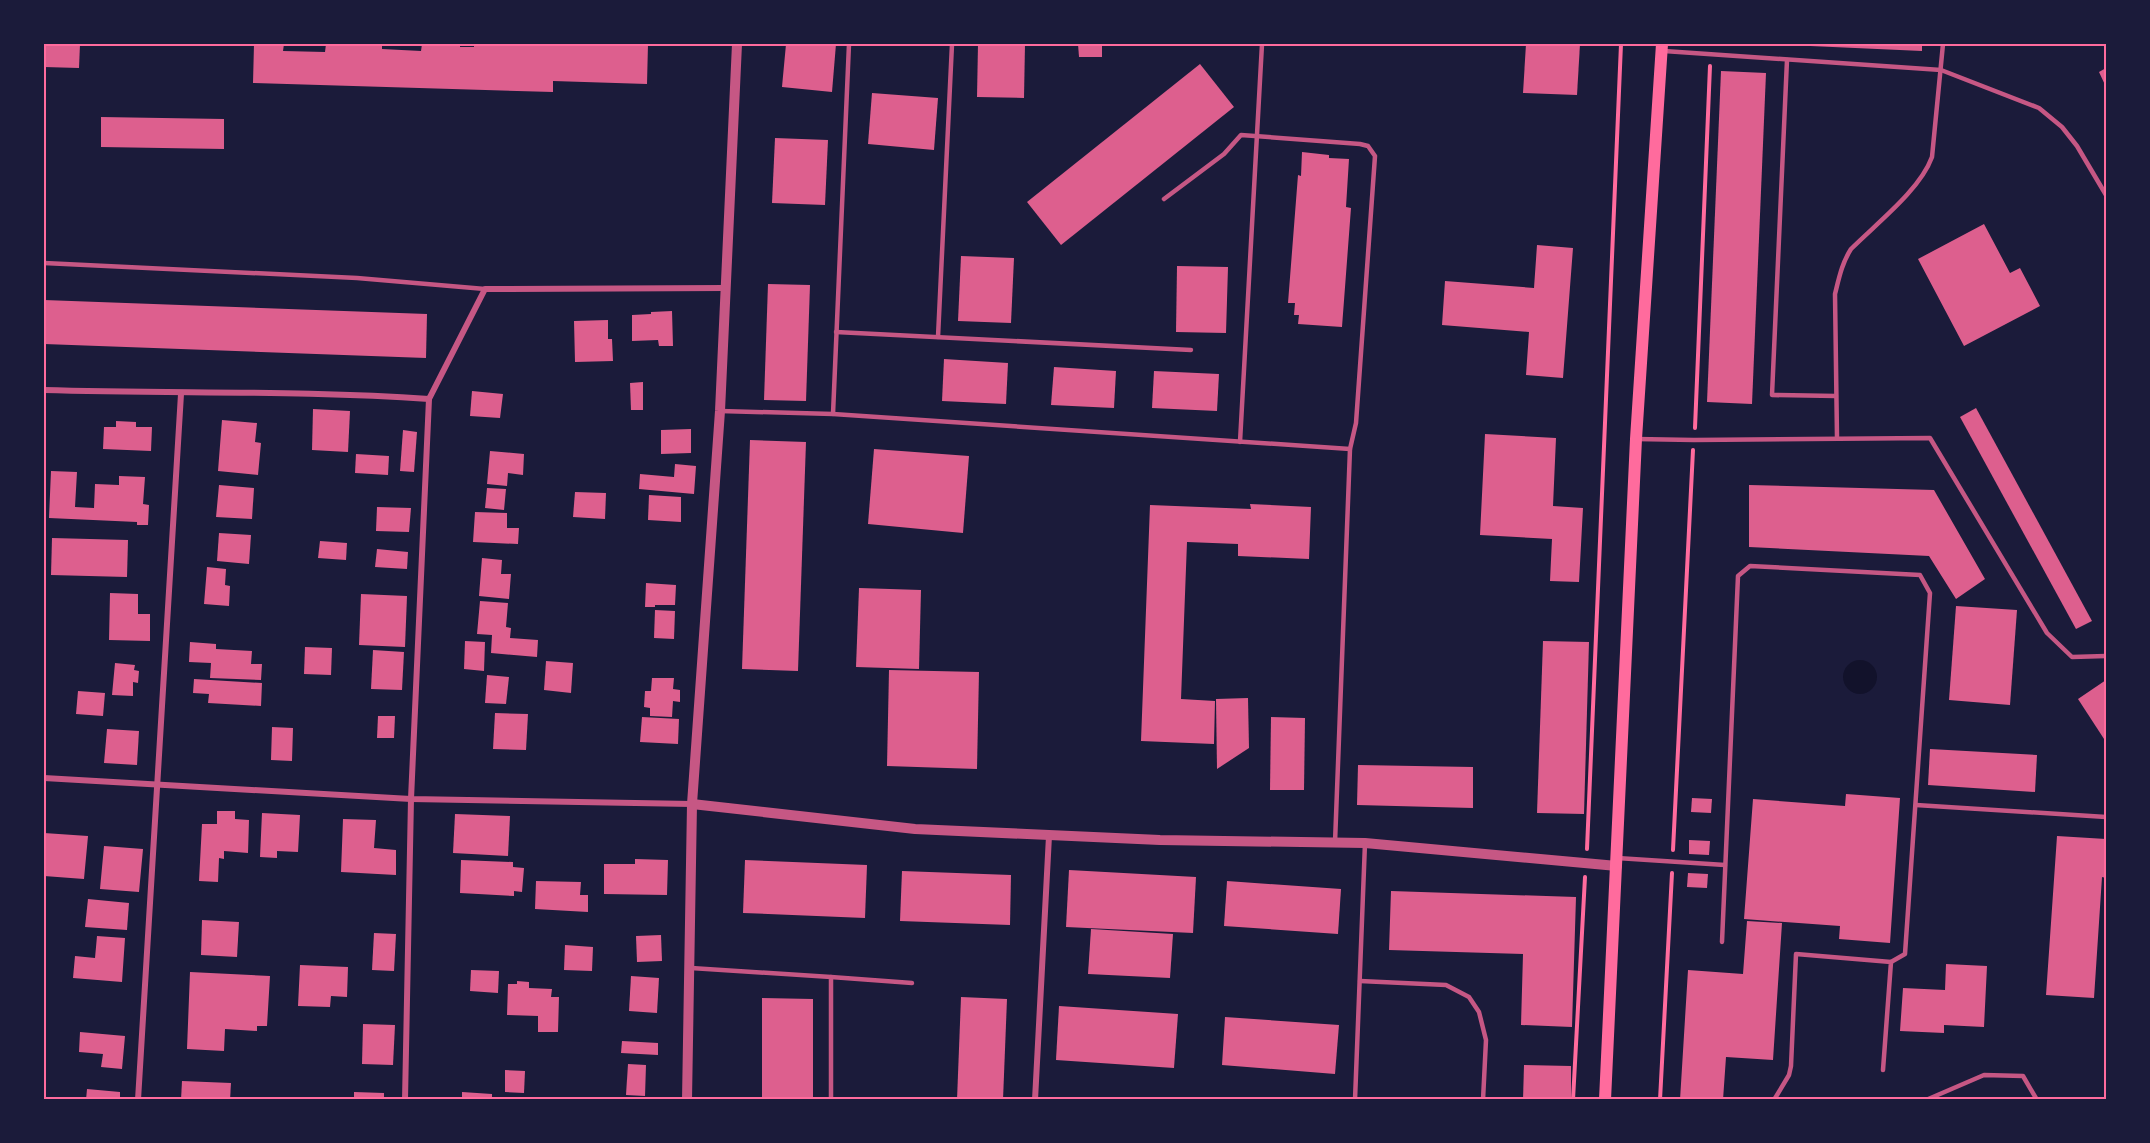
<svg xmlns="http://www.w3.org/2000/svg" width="2150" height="1143" font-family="'Source Serif 4',serif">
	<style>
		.water { fill: #12122b }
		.building { fill: #dd5f8e }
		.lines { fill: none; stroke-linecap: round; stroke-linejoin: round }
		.path { stroke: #ff6b9d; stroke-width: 4 }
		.service { stroke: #c65784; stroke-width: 4.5 }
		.minor { stroke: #c65784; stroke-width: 6 }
		.tertiary { stroke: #c65784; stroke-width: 10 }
		.secondary { stroke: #ff6b9d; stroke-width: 12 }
		.neatline { fill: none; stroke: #ff6b9d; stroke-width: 2 }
	</style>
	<rect width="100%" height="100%" fill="#1b1b3a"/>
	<circle class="water" cx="1860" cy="677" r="17"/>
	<g class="building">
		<path d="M44,44H80L79,68L44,67Z"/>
		<path d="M254,44H284L283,51L325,52L326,44H382V49L421,51L422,44H460V47H474V44H648L647,84L553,81V92L253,83Z"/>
		<path d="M786,44H836L832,92L782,87Z"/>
		<path d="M978,44H1025L1024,98L977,97Z"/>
		<path d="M1078,44H1102V57H1079Z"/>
		<path d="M1526,44H1580L1577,95L1523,93Z"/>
		<path d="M1788,44H1922V51L1788,45Z"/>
		<path d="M1200,64L1234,107L1061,245L1027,202Z"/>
		<path d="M2106,68V87L2099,72Z"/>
		<path d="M1721,71L1766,73L1752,404L1707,402Z"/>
		<path d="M872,93L938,98L934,150L868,144Z"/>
		<path d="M101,117L224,119V149L101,147Z"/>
		<path d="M775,138L828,140L825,205L772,203Z"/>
		<path d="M1302,152L1329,155V158L1349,159L1346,207L1351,208L1342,327L1298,324L1299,315H1294L1295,303H1288L1298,175L1301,176Z"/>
		<path d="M1984,224L2010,273L2020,268L2040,306L1964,346L1918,259Z"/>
		<path d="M1537,245L1573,248L1563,378L1526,375L1529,332L1442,325L1445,281L1534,288Z"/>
		<path d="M961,256L1014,258L1011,323L958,321Z"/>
		<path d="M1177,266L1228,267L1226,333L1176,332Z"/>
		<path d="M768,284L810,285L806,401L764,400Z"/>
		<path d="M44,300L427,314L426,358L44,344Z"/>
		<path d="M672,311L673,346H659L658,340L632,341V315L651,314V312Z"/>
		<path d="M608,320V339H612L613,361L575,362L574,321Z"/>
		<path d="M944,359L1008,363L1006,404L942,401Z"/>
		<path d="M1054,367L1116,371L1114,408L1051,405Z"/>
		<path d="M1154,371L1219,374L1217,411L1152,408Z"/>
		<path d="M643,382V410H631L630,383Z"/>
		<path d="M472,391L503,394L500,418L470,416Z"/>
		<path d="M1976,408L2092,621L2076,629L1960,417Z"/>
		<path d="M313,409L350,411L348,452L312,450Z"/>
		<path d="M222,420L257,423L255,442L261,443L258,475L218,471Z"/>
		<path d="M116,421L136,422V427H152L151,451L103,449L104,427H116Z"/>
		<path d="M691,429V453L661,454V430Z"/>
		<path d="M403,430L417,432L414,472L400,471Z"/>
		<path d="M1485,434L1556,438L1553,506L1583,508L1579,582L1550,581L1552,539L1480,535Z"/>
		<path d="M750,440L806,442L798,671L742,669Z"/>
		<path d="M874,449L969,456L963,533L868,524Z"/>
		<path d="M490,451L524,454L523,475L508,473L507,486L487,484Z"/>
		<path d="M356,454L389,456L388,475L355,473Z"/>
		<path d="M675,464L696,466L694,494L639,489L640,474L674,477Z"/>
		<path d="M51,471L77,472L75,507L94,508L95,484L119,485V476L145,477L143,504L149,505L148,525H137V522L49,518Z"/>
		<path d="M219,485L254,488L252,519L216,517Z"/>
		<path d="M1749,485L1934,490L1985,579L1956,599L1929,556L1749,547Z"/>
		<path d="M487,488L506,489L504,510L485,508Z"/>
		<path d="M575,492L606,493L605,519L573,517Z"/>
		<path d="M649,495L681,497V522L648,520Z"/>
		<path d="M1250,504L1311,507L1309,559L1238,556V544L1187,542L1181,699L1215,701L1214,744L1141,741L1150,505L1251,509Z"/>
		<path d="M377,507L411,508L409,532L376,531Z"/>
		<path d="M475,512L507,513V528H519L518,544L473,542Z"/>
		<path d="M219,533L251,535L249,564L217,561Z"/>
		<path d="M52,538L128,540L127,577L51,575Z"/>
		<path d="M320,541L347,543L346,560L318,558Z"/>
		<path d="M377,549L408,552L407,569L375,567Z"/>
		<path d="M482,558L502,560L501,574H511L509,599L479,596Z"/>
		<path d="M207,567L226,569L225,585L230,586L229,606L204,604Z"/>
		<path d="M646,583L676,585L675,605H655V607H645Z"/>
		<path d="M859,588L921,590L919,669L856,667Z"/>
		<path d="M110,593L138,594V614H150V641L109,640Z"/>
		<path d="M361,594L407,596L405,647L359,645Z"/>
		<path d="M480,601L508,603L506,627L511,628L510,638L538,640L537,657L491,653L492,635L477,634Z"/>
		<path d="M1956,606L2017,610L2010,705L1949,700Z"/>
		<path d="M655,610L675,611L674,639L654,638Z"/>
		<path d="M465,641L485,642L484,671L464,669Z"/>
		<path d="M1543,641L1589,642L1584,814L1537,813Z"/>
		<path d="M190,642L216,644V649L252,651L251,664H262L261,680L210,678L211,663L189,662Z"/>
		<path d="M305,647L332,648L331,675L304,674Z"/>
		<path d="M373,650L404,652L402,690L371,689Z"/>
		<path d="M546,661L573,663L571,693L544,690Z"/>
		<path d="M115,663L135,665L134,670L139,671L138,683L133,682V696L112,695Z"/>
		<path d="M889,670L979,672L977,769L887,766Z"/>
		<path d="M487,675L509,677L506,704L485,703Z"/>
		<path d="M652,678H674L673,689L680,690V702L673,701L672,717L650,716V708L644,707L645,691H651Z"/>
		<path d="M194,679L262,683L261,706L208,703L209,694L193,693Z"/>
		<path d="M2106,680V742L2078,699Z"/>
		<path d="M78,691L105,693L103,716L76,714Z"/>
		<path d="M1248,698L1249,748L1217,769L1216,699Z"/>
		<path d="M495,713L528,714L526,750L493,749Z"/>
		<path d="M378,716H395L394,738H377Z"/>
		<path d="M642,717L679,719L678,744L640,742Z"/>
		<path d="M1271,717L1305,718L1304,790H1270Z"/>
		<path d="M272,727L293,728L292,761L271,760Z"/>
		<path d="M107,729L139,731L137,765L104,763Z"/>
		<path d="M1930,749L2037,755L2035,792L1928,785Z"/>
		<path d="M1358,765L1473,767V808L1357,805Z"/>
		<path d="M1846,794L1900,798L1890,943L1839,939L1840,926L1744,919L1753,799L1845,806Z"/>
		<path d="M1692,798L1712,799L1711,813L1691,812Z"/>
		<path d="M217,811H235V819L249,820L248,853L224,851V859L219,858L218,882L199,881L202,824H217Z"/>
		<path d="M262,813L300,815L298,852L277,851V858L260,857Z"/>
		<path d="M455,814L510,816L508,856L453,853Z"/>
		<path d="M343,819L376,820L374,848L396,850V875L341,872Z"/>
		<path d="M44,833L88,836L84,879L44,876Z"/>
		<path d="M2057,836L2106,839V878L2102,877L2094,998L2046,995Z"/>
		<path d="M1689,840L1710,841L1709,855L1689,854Z"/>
		<path d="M104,846L143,849L139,892L100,889Z"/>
		<path d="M635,859L668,860L667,895L604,894V864H635Z"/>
		<path d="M461,860L513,862V867L524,868L522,892L514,891V896L460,893Z"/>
		<path d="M745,860L867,865L865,918L743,913Z"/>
		<path d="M1069,870L1196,877L1193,933L1066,927Z"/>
		<path d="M902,871L1011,875L1010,925L900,921Z"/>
		<path d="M1688,873L1708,874L1707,888L1687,887Z"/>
		<path d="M536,881L581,882L580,895H588V912L535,909Z"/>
		<path d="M1227,881L1341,889L1338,934L1224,926Z"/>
		<path d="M1391,891L1576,897L1572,1027L1521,1025L1523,954L1389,950Z"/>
		<path d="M88,899L129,903L127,930L85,927Z"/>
		<path d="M202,920L239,922L237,957L201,955Z"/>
		<path d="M1747,921L1782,923L1773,1060L1726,1057L1723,1100H1680L1688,970L1743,974Z"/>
		<path d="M1091,929L1173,934L1170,978L1088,974Z"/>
		<path d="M374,933L396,934L394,971L372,970Z"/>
		<path d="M661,935L662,961L637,962L636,936Z"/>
		<path d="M97,936L125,938L122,982L73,978L75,956L95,958Z"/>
		<path d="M565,945L593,947L592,971L564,970Z"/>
		<path d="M1946,964L1987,966L1984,1027L1944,1025V1033L1900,1031L1903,988L1945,990Z"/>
		<path d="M300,965L348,967L347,997L331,996L330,1007L298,1006Z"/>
		<path d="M471,970L499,971L498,993L470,991Z"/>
		<path d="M190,972L270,976L267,1026H257V1031L225,1029L224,1051L187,1049Z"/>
		<path d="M631,976L659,978L657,1013L629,1011Z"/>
		<path d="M517,981L529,982V988L552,989L551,997H559L558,1032H538V1016L507,1015L508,984H517Z"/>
		<path d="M961,997L1007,999L1003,1100H957Z"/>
		<path d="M762,998L813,999V1100H762Z"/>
		<path d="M1059,1006L1178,1014L1174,1068L1056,1060Z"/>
		<path d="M1225,1017L1339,1025L1335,1074L1222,1065Z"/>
		<path d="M363,1024L395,1025L393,1065L362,1064Z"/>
		<path d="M80,1032L125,1036L122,1069L101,1067L103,1054L79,1052Z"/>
		<path d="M622,1041L658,1043V1055L621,1053Z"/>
		<path d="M628,1064L646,1065L645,1096L626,1095Z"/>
		<path d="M1524,1065L1571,1066V1100H1523Z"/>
		<path d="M505,1070L525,1071L524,1093L505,1092Z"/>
		<path d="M182,1081L231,1083L230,1100H181Z"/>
		<path d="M87,1089L120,1092V1100H86Z"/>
		<path d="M354,1092L384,1093V1100H354Z"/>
		<path d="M462,1092L492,1094V1100H462Z"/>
	</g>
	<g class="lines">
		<g class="path">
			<path d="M1695,428L1710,66"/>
			<path d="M1587,849L1621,44"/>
			<path d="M1673,850L1693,450"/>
			<path d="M1573,1100L1585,877"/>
			<path d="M1660,1100L1672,873"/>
		</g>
		<g class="service">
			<path d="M1664,51L1941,70L2039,108L2062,127L2077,146L2106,195"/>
			<path d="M1787,60L1772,395L1836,396"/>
			<path d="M1164,199L1224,154L1241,135L1360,144L1368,146L1375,156L1356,423L1350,449L1335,843"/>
			<path d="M44,263L357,278L485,289"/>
			<path d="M836,332L1191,350"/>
			<path d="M938,337L952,44"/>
			<path d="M720,411L833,414L1350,449"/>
			<path d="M833,414L849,44"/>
			<path d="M1837,438L1835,294C1839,278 1842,263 1851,249C1877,223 1920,190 1932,157L1943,44"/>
			<path d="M1636,439L1694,440L1930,438L2047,633L2072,657L2106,656"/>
			<path d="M1240,442L1262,44"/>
			<path d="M1916,805L2106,817"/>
			<path d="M1617,858L1725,865"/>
			<path d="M1722,942L1738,576L1750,566L1920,575L1930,593L1905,954L1891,962"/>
			<path d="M691,968L831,977V1100"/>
			<path d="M831,977L912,983"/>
			<path d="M1360,981L1446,985L1469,997L1479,1012L1486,1040L1483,1100"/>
			<path d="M1355,1100L1365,843"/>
			<path d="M1774,1100L1789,1075L1791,1066L1796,954L1891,962L1883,1070"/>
			<path d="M1926,1100L1984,1075L2023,1076L2037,1100"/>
		</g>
		<g class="minor">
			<path d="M44,390C172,394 301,390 429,399L485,289L725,288"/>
			<path d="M44,778L411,799L692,804"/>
			<path d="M138,1100L181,394"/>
			<path d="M405,1100L411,799L429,399"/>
			<path d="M1035,1100L1049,836"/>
		</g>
		<g class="tertiary">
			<path d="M692,804L915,829L1160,840L1365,843L1617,866"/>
			<path d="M687,1100L692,804L720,411L737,44"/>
		</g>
		<path class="secondary" d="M1605,1100L1636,439L1662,44"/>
	</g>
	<rect width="2150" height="1143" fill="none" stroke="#1b1b3a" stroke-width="90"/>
	<rect x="45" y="45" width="2060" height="1053" class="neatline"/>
</svg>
